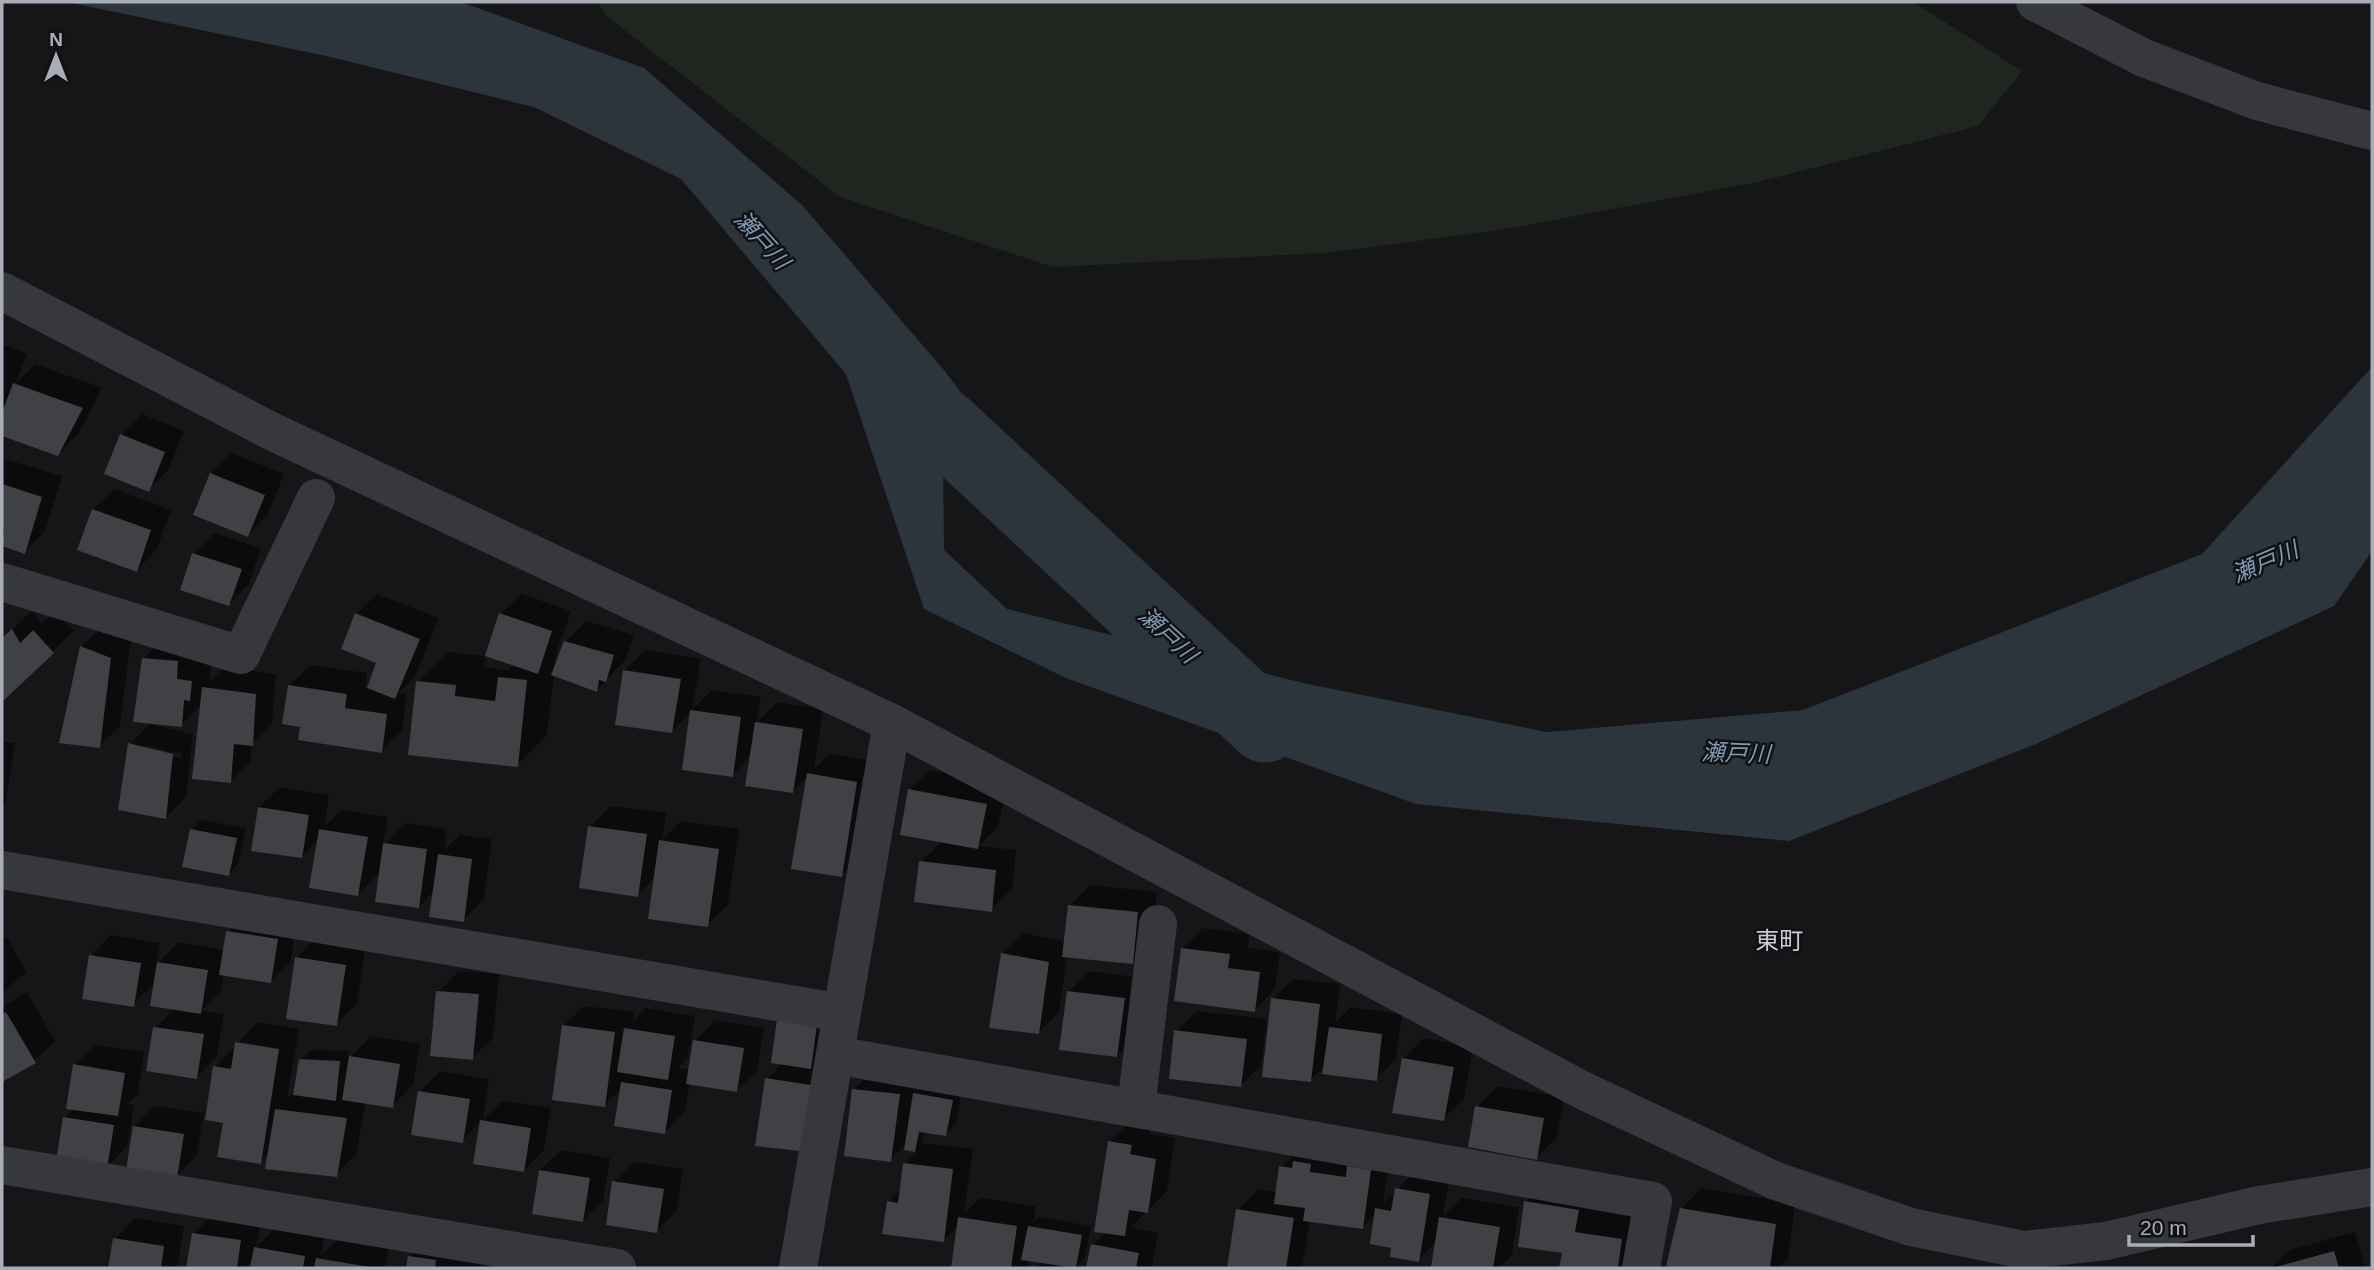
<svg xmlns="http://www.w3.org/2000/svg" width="2374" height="1270" font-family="Arial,'Noto Sans JP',sans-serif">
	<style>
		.green { fill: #1e261f }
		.water { fill: #2c353c }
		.shadow { fill: #0007; fill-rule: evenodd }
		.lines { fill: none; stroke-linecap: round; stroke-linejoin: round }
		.river { stroke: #2c353c; stroke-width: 75 }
		.building { fill: #404145 }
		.minor { stroke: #37383d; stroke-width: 38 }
		.labels { text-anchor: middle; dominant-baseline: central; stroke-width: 5; stroke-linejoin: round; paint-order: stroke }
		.water-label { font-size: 23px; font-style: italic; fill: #7f9bb3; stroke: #111113 }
		.quarter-label { font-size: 24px; fill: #c9ccd4; stroke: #111113 }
	</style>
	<rect width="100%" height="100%" fill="#161618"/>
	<path class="green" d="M598,2H1913L2022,71L1978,126L1758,182L1500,230L1325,253L1053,267L840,197L605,15Z"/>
	<path class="water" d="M67,2H461L644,68L802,205L943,369L1063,524L943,451L944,550L1007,609L1303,683L1547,732L1803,710L2202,554L2372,367V551L2334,606L2036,744L1789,841L1416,804L1066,678L924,609L846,374L681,179L534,107L326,56Z"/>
	<g class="shadow">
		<path d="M2,344L27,354L16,383L35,364L102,388L79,433L58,454L2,435Z"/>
		<path d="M142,414L184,431L169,469L148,490L122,435Z"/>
		<path d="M232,453L284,474L268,514L248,535L211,474Z"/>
		<path d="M2,458L62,476L45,531L24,552L2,544L6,528L2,527Z"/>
		<path d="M114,489L171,510L157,549L137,570L93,510Z"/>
		<path d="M214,533L261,548L249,584L229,604L194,554Z"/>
		<path d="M377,594L439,618L415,677L399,693L407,694L402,731L381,751L302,725L290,685L310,665L367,673L365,688L368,689L379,662L356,614Z"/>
		<path d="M521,594L571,611L556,654L554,668L565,642L586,621L634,635L626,659L597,690L554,674L547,735L517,765L418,682L448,652L485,656L484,667L508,670L514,664L501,614Z"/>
		<path d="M33,610L41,624L55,611L74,631L2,699V639Z"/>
		<path d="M102,627L131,638L120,726L99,746L81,647Z"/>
		<path d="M164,638L212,661L209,682L225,667L276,674L272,723L252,743L251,761L230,781L202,704L181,725L155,722L154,725L193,734L186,797L166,817L130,744L152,722L143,659ZM144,745L182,754L181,758L144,749Z"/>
		<path d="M645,650L701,659L692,710L712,690L761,697L757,722L777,702L823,709L814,769L829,754L877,761L862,854L841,875L808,776L793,791L751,756L732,775L692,711L672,731L624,671Z"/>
		<path d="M2,741L15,743L5,804L2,808Z"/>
		<path d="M930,770L1007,784L998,827L979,846L1016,850L1012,889L991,910L921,862L942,841L909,790Z"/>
		<path d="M280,787L329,795L324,827L341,810L388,817L383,846L406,823L447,829L444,850L460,835L492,839L484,899L463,920L434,891L419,907L381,871L358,894L319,839L302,857L259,807Z"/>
		<path d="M611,806L666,813L662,840L681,821L739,829L728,905L707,925L656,876L637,895L590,827Z"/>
		<path d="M201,820L246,828L238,864L228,874L191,830Z"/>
		<path d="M1090,885L1157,892L1153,941L1132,962L1067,956L1059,1012L1038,1033L1002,954L1023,933L1066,942L1069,906Z"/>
		<path d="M248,912L297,919L291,961L270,981L224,974L221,991L201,1011L224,1014L217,1056L197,1077L155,1028L175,1008L155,983L133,1005L91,956L111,935L160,943L157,964L179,942L225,950L228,932Z"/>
		<path d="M1203,928L1249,934L1248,948L1280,952L1275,989L1255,1010L1182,949Z"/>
		<path d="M7,937L26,972L2,994V940Z"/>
		<path d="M317,937L366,944L357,1004L336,1024L296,958Z"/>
		<path d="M459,971L499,974L493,1038L472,1058L438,992Z"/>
		<path d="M1089,971L1144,978L1137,1035L1117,1056L1069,992Z"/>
		<path d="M1293,979L1340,984L1335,1023L1351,1007L1402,1014L1396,1059L1376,1079L1325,1066L1310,1080L1273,999Z"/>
		<path d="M27,992L55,1041L34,1061L2,1080V1007Z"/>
		<path d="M584,1006L634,1012L633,1021L646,1008L695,1016L688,1057L678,1068L690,1069L695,1041L715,1020L764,1028L757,1070L737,1090L690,1083L685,1111L665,1132L622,1088L604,1105L563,1026Z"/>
		<path d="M1197,1011L1267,1019L1261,1065L1241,1085L1176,1031Z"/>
		<path d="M826,1016L820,1128L767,1079Z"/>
		<path d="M258,1022L299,1029L287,1099L295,1092L301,1060L311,1050L349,1051L348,1059L371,1036L420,1044L413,1085L392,1106L366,1102L356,1154L336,1175L270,1152L260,1162L225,1122L215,1067Z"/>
		<path d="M1424,1038L1473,1047L1464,1099L1443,1119L1403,1059Z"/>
		<path d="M95,1045L144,1052L138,1094L127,1104L134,1105L127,1146L107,1167L65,1118L74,1108L75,1065Z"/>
		<path d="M874,1069L919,1074L917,1092L925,1084L962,1090L956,1124L946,1134L926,1132L922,1143L973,1149L964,1213L980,1198L1036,1206L1034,1222L1039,1217L1091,1226L1085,1258L1076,1268H1035L1041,1262L1029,1260L1027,1268H953L959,1225L943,1241L888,1202L901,1189L905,1163L917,1151L906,1149V1144L890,1160L854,1089Z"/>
		<path d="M440,1071L489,1079L483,1120L502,1101L551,1108L544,1150L524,1170L481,1121L462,1141L420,1091Z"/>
		<path d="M1498,1086L1564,1097L1557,1137L1536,1158L1477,1107Z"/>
		<path d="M155,1106L204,1113L197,1155L177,1176L134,1127Z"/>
		<path d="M1130,1121L1151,1125L1149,1134L1175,1138L1167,1191L1131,1227L1158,1233L1152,1267L1088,1268L1093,1245L1106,1232L1110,1142Z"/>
		<path d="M1302,1146L1391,1149L1383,1203L1418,1169L1450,1174L1443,1216L1461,1198L1519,1207L1512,1255L1499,1268H1447L1433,1266L1437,1241L1418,1260L1393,1246L1376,1213L1362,1227L1310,1220L1302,1268H1229L1238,1210L1258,1189L1277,1192L1281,1167Z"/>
		<path d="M561,1150L610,1158L603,1200L583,1220L540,1170Z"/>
		<path d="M635,1162L683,1169L677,1211L656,1231L614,1182Z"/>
		<path d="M1556,1172L1651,1209L1642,1268H1557L1562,1264L1564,1252L1526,1202Z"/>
		<path d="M1702,1188L1795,1204L1788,1259L1778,1268H1693L1668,1264L1681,1209Z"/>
		<path d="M214,1213L261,1220L256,1247L276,1227L325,1235L321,1256L338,1239L389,1246L385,1268H252L254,1258L245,1268H188L194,1233Z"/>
		<path d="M135,1218L184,1226L177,1268H110L115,1239Z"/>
		<path d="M2355,1232L2365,1268H2271L2289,1250Z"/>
		<path d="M430,1236L456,1240L452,1262L469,1245L512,1268H403L409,1263L410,1257Z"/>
	</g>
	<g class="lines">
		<path class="river" d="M944,427L1265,725"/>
	</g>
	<g class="building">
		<path d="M13,383L83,408L58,456L2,436V413Z"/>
		<path d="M120,434L165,452L149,492L104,474Z"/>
		<path d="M210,473L265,495L248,537L193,515Z"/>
		<path d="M2,484L42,497L25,554L2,546L4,529H2Z"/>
		<path d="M92,509L151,530L137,572L77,550Z"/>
		<path d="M192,553L242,569L229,606L180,590Z"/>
		<path d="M355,613L420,639L395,699L367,688L376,663L341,649Z"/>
		<path d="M499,613L552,631L538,674L485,656Z"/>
		<path d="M12,629L20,643L33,630L54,653L2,702V638Z"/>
		<path d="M564,641L614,655L606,682L599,680L597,692L551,675Z"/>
		<path d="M80,646L111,658L100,748L59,743Z"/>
		<path d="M142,658L178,661L177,679L192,681L190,701L184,700L182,727L133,722Z"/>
		<path d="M623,670L681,679L672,733L615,725Z"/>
		<path d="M498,677L527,680L518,767L408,755L416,681L456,685L455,696L495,701Z"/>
		<path d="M288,685L347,694L345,708L387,714L382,753L298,740L300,727L282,724Z"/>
		<path d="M202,687L256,694L253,746L234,744L231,783L192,779Z"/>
		<path d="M690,710L741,717L733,777L682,770Z"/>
		<path d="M755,722L803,729L793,793L745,786Z"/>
		<path d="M128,743L173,754L166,819L118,810Z"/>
		<path d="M807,773L857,782L842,877L791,869Z"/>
		<path d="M908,789L987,804L978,849L900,835Z"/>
		<path d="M258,807L309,815L302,858L251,851Z"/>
		<path d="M588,826L647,834L638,897L579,888Z"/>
		<path d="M190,829L237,838L229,876L182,867Z"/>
		<path d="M319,829L368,837L358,896L309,888Z"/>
		<path d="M659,840L719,849L708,927L648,919Z"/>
		<path d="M383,843L427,849L419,908L375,902Z"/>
		<path d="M438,854L472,859L464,922L429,917Z"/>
		<path d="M919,861L996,870L992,912L914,902Z"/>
		<path d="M1068,905L1138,912L1133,964L1062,957Z"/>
		<path d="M226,931L278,939L271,983L219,975Z"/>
		<path d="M1181,948L1230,954L1228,968L1260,972L1255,1012L1174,1001Z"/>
		<path d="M1001,953L1049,962L1039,1034L989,1028Z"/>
		<path d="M89,955L141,963L134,1007L82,999Z"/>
		<path d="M295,957L346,965L337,1026L286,1019Z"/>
		<path d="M157,962L208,970L201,1014L150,1006Z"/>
		<path d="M436,991L479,994L473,1060L430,1056Z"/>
		<path d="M1067,991L1125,998L1117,1057L1059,1050Z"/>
		<path d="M1271,998L1320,1004L1311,1082L1262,1077Z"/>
		<path d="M6,1012L36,1063L2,1082V1014Z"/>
		<path d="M777,1019L817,1025L811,1069L771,1063Z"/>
		<path d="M562,1025L615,1032L605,1107L552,1100Z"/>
		<path d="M153,1027L204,1034L197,1079L146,1071Z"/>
		<path d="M1329,1027L1382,1034L1377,1081L1322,1074Z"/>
		<path d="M624,1028L675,1036L668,1080L617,1072Z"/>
		<path d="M1174,1030L1247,1039L1241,1087L1169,1079Z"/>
		<path d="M693,1040L744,1048L737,1092L686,1084Z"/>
		<path d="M235,1042L279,1049L261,1164L217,1157L223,1123L205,1120L213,1066L231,1069Z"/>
		<path d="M349,1056L400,1064L393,1108L342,1100Z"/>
		<path d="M1402,1058L1454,1067L1444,1121L1392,1113Z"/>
		<path d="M299,1059L340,1061L336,1101L293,1095Z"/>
		<path d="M73,1064L125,1073L118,1116L66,1109Z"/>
		<path d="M765,1078L811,1085L800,1151L755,1146Z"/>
		<path d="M621,1082L672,1090L665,1134L614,1126Z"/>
		<path d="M852,1089L900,1094L891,1162L844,1156Z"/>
		<path d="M418,1091L470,1099L463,1143L411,1135Z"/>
		<path d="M913,1093L953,1100L946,1136L919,1132L915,1152L904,1150Z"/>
		<path d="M1475,1106L1544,1118L1537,1160L1468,1147Z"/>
		<path d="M275,1109L347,1118L337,1177L265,1169Z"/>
		<path d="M63,1117L114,1125L107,1169L56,1161Z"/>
		<path d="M480,1120L531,1128L524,1172L473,1164Z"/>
		<path d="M133,1126L184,1134L177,1178L126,1170Z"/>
		<path d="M1108,1141L1132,1145L1130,1154L1156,1159L1148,1213L1129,1210L1125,1236L1094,1232Z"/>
		<path d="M1293,1161L1311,1164L1310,1172L1346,1177L1347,1166L1371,1170L1363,1229L1303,1221L1305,1208L1274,1204L1279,1166L1292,1168Z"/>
		<path d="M903,1163L953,1169L944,1242L882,1234L887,1201L898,1203Z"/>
		<path d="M539,1170L590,1178L583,1222L532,1214Z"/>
		<path d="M612,1181L664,1189L657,1233L606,1225Z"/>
		<path d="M1395,1188L1430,1194L1419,1262L1390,1257L1391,1248L1370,1244L1375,1208L1391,1211Z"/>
		<path d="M1524,1201L1579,1210L1575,1232L1622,1239L1618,1268H1559L1562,1253L1518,1247Z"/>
		<path d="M1680,1208L1776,1224L1770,1268H1681L1666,1266Z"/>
		<path d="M1236,1209L1294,1218L1286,1268H1227Z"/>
		<path d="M958,1217L1017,1226L1011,1268H951Z"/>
		<path d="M1439,1217L1500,1227L1493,1268L1431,1267Z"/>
		<path d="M1028,1226L1082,1235L1076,1268L1021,1260Z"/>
		<path d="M192,1233L241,1240L237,1268H186Z"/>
		<path d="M113,1238L164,1246L161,1268H108Z"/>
		<path d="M1091,1244L1139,1253L1136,1268H1086Z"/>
		<path d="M254,1247L305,1256L303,1268H250Z"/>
		<path d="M2334,1251L2339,1268H2276V1267Z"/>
		<path d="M408,1256L436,1260L435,1268H406Z"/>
		<path d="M316,1258L370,1267V1268H314Z"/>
	</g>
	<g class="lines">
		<g class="minor">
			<path d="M2035,2L2144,58L2257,101L2372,131"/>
			<path d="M2,291L271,431L892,723L1584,1091L1776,1181L1911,1227L2024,1250L2106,1241L2259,1205L2372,1187"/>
			<path d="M2,582L241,655L316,498"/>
			<path d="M2,870L842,1013"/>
			<path d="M835,1055L1653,1201L1641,1268"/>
			<path d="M1136,1108L1158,924"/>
			<path d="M2,1165L617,1268"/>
			<path d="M798,1268L892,723"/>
		</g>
	</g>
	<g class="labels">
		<g class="water-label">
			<text transform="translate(762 240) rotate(48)">瀬戸川</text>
			<text transform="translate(2265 562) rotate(-23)">瀬戸川</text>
			<text transform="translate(1168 635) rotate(43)">瀬戸川</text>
			<text transform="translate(1736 753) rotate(2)">瀬戸川</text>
		</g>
		<g class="quarter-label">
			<text x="1779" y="940">東町</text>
		</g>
	</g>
	<rect width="2374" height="1270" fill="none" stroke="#a8adb8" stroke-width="7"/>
	<g transform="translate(56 56)" stroke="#111113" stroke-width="5" paint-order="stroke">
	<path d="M0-5L12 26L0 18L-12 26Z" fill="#a8adb8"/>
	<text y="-10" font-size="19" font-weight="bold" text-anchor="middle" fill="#a8adb8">N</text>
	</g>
	<path d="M2129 1235v10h124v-10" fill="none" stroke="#a8adb8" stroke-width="3.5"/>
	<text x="2140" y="1235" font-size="21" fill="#a8adb8" stroke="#111113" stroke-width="5" paint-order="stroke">20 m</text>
</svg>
